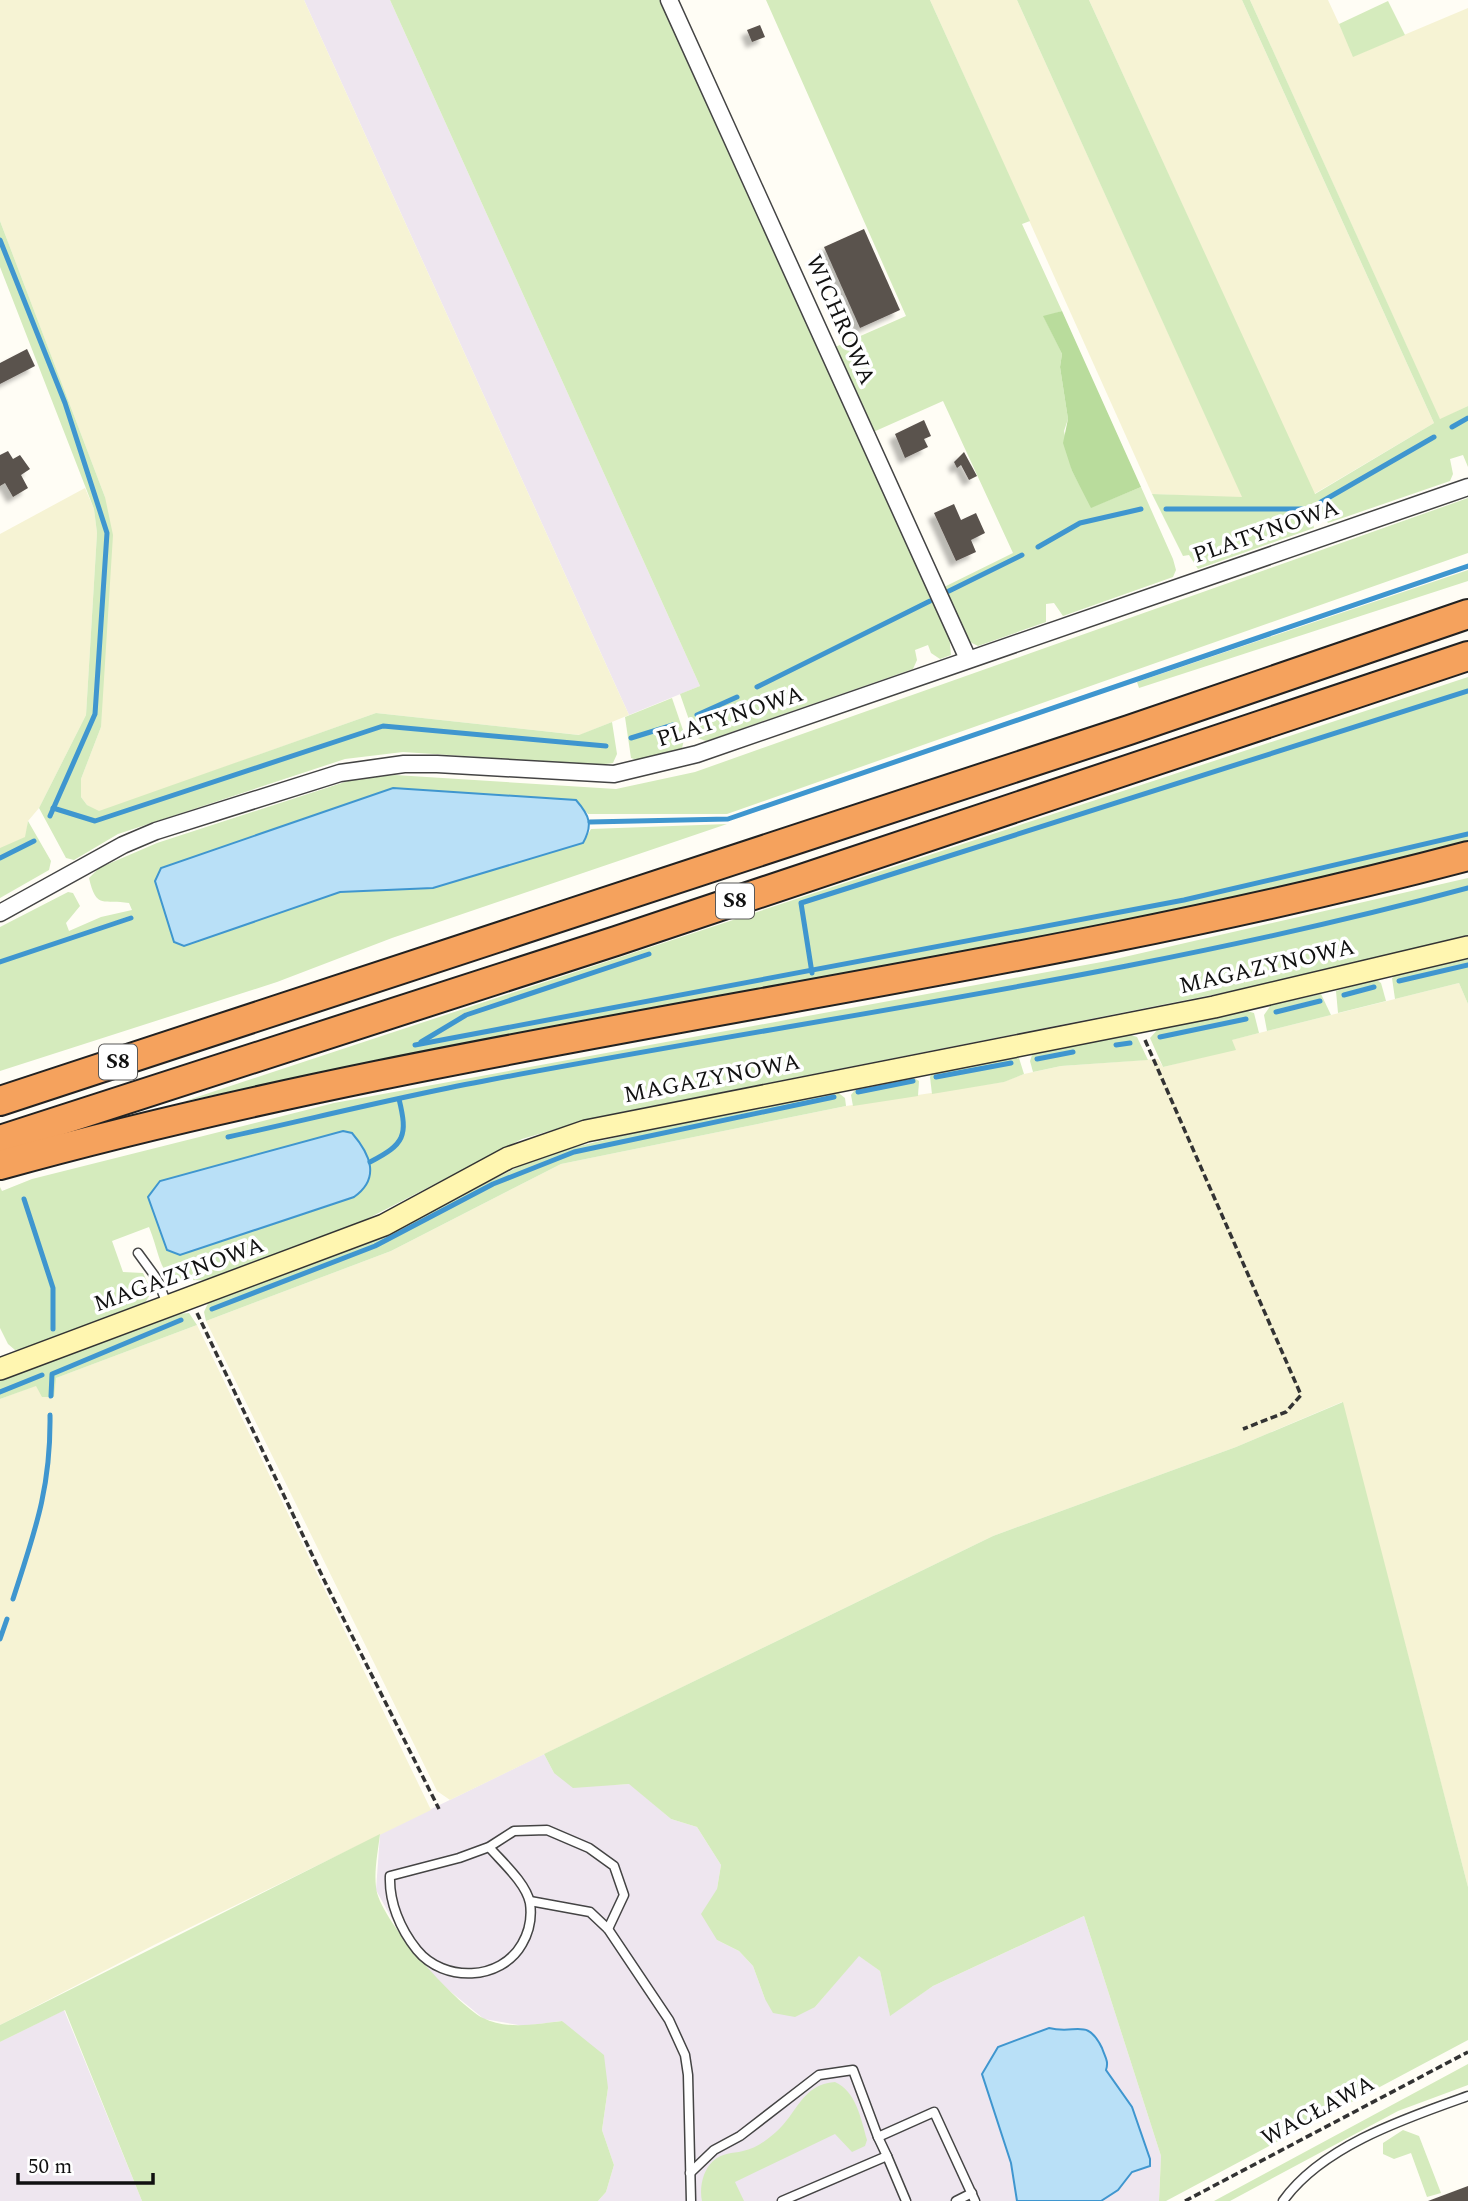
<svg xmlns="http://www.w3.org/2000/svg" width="1468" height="2201" font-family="Spectral,serif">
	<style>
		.industrial { fill: #eee6ef }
		.farmland { fill: #f6f3d4 }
		.green { fill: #d5ebbd }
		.forest { fill: #b9dc9c }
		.water { fill: #b9e0f7; stroke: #3f96cf; stroke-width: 2 }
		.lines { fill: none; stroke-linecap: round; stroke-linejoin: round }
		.stream { stroke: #3f96cf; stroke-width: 5 }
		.building { fill: #5a524d; filter: url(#shadow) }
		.lane-casing { stroke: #444; stroke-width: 11 }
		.street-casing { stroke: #444; stroke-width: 19 }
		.secondary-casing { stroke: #333; stroke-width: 24 }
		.highway-casing { stroke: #222; stroke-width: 32 }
		.path { stroke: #333; stroke-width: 3.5; stroke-dasharray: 7 3.5; stroke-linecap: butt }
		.lane { stroke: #fff; stroke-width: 8 }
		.street { stroke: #fff; stroke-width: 16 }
		.secondary { stroke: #fff6b0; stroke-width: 21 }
		.highway { stroke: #f5a25d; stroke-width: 28 }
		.labels { text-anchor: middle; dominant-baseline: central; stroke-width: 7; stroke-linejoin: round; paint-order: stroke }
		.shield { fill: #fff; stroke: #585858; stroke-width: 2 }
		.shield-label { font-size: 21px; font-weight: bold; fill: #111 }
		.street-label { font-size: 23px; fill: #111; stroke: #fff }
	</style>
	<defs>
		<filter id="shadow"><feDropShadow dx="-6" dy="6" stdDeviation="2" flood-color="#0004"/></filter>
	</defs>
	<rect width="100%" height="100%" fill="#fffdf5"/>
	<g class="industrial">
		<path d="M304,0H390L700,686L629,715Z"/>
		<path d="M544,1754L554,1773L609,1785L630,1784L671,1819L697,1827L721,1865L717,1889V1940L739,1951L753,1966L765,1999L815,2007L859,1955L880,1971L890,2015L933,1986L1084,1916L1161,2156L1159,2201H598L606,2192L614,2165L602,2130L608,2088L562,2021L524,2026L484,2019L440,1983L404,1941L376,1890L380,1834Z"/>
		<path d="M64,2010L142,2201H0V2042Z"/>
	</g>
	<g class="farmland">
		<path d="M0,0H304L629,715L580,735L376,713L99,812L87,805L81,797V779L101,727L105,497L0,221Z"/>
		<path d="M930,0H1017L1243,498L1152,494Z"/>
		<path d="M1089,0H1242L1434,423L1314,494Z"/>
		<path d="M1250,0H1328L1354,56L1468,8V406L1440,420Z"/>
		<path d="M85,488L94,509L97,533L86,715L39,808L28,821L26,837L0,849V534Z"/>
		<path d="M1459,983L1468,1004V1887L1342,1402L1236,1447L993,1536L450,1800L437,1791L206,1321L391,1251L561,1164L846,1106L1003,1082L1024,1074L1061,1066L1158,1059L1163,1067L1235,1049L1231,1040Z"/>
		<path d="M197,1325L431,1810L154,1945L0,2025V1399Z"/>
	</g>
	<g class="green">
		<path d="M390,0H665L949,633L951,655L940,659L931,653L928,645L915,650L917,660L913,669L706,741L695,737L680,694L700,686Z"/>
		<path d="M766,0H930L1030,221L1022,224L1062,311L1044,317L1062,354L1060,367L1068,419L1064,431L1072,471L1092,507L1141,487L1173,559L1176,570L1173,577L1063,616L1054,603L1046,604V622L978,646L966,640L940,589L1013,553L943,401L871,433L833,348L906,316Z"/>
		<path d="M1017,0H1089L1315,494L1434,423L1242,0H1250L1440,419L1468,406V467L1463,455L1450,459L1453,474L1450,481L1328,523L1319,509L1310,512L1314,528L1198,569L1189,555L1183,556L1152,494L1242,497Z"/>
		<path d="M1388,1L1405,35L1353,57L1339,24Z"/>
		<path d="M0,221L105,497L113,535L101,727L81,779V797L87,805L99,811L376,713L579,735L612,722L617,754L613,763L599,765L403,752L345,759L118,834L74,860L66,858L39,808L86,715L97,533L94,509L0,267Z"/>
		<path d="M1468,498V553L727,814H588L576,800L155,881L174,942L184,946L340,892L433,888L583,843L591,829L727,824L392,938L277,982L0,1071V927L68,892L73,893L80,906L66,923L69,931L101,917L132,910L129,903C104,899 96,910 89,878L99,868L157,843L351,780L395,775L616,789L695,772Z"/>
		<path d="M1468,570V581L1139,688L1137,682Z"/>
		<path d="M1468,677V845L1128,922L434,1050L185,1101Z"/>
		<path d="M672,698L685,736L682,748L637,760L631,758L625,717Z"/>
		<path d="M28,821L51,861L49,870L0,898V848L25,837Z"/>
		<path d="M1468,878V935L1267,984L597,1117L522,1139L365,1220L206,1280C155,1282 165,1267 149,1227L112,1241L123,1272L143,1273L152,1292L144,1304L24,1349L15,1350L8,1344L0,1328V1187L2,1191L32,1179L334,1103L1107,961Z"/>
		<path d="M1468,957V1004L1459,983L1395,999L1392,978L1398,973Z"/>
		<path d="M1375,979L1381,983L1386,1001L1338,1013L1336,991Z"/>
		<path d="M1321,994L1331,1015L1267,1031L1264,1015L1271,1005Z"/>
		<path d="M1244,1010L1254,1013L1259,1033L1232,1040L1236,1050L1163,1067L1150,1038L1160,1027Z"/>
		<path d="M1128,1034L1137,1037L1148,1060L1061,1066L1033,1072L1030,1061L1033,1052Z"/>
		<path d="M1014,1056L1019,1058L1024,1074L1004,1082L932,1094L930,1077L933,1072Z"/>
		<path d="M911,1076L919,1081L918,1096L853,1106L851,1095L858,1086Z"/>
		<path d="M836,1091L845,1098L846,1106L561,1164L391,1251L206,1321L204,1312L208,1303L370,1241L542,1155L709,1115Z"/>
		<path d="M189,1313L197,1325L56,1378L54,1397H42L36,1386L0,1399V1380L176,1314Z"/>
		<path d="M1343,1402L1468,1887V2040L1166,2201H1159L1161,2156L1084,1916L933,1986L890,2016L880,1971L859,1956L815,2007L795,2017L773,2013L765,1999L753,1966L739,1951L717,1940L701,1914L717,1889L721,1865L697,1827L671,1819L629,1784L573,1788L554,1773L544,1754L993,1536L1236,1447Z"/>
		<path d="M380,1834C378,1851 374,1870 376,1887C378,1918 455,2003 483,2018C506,2030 537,2024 562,2021L604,2055L608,2088L602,2130L614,2165L606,2192L598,2201H142L65,2010L0,2042V2025Z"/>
		<path d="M1468,2064V2085L1398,2111L1230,2201H1214Z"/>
		<path d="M835,2082C856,2091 861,2119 867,2140L865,2146L852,2152L835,2134L735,2182L744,2201H702C699,2188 703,2170 713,2161C724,2152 731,2154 743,2151C755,2149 767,2140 776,2132C797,2114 802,2084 835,2082Z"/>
		<path d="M1403,2130L1419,2136L1441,2193L1427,2197L1411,2153L1394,2159L1383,2154V2143Z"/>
	</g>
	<path class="forest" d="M1062,311L1141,487L1091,508L1072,471L1063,443L1068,419L1060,367L1062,354L1043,316Z"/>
	<g class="water">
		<path d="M393,788L576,800C590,816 593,825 583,843L433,888L340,892L184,946L174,942L155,881L161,868Z"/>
		<path d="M343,1131L352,1133C370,1154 381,1178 354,1197L180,1255L167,1250L148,1197L160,1181Z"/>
		<path d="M1049,2028C1076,2035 1087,2017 1102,2048C1105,2057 1109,2061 1106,2070L1132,2107L1150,2159V2166L1132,2172L1118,2190L1101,2201H1017L1011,2163L982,2074L998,2047Z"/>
	</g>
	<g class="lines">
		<g class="stream">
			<path d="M0,240L65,403L107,533L95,714L50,816"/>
			<path d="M1452,427L1468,418"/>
			<path d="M1321,502L1434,437"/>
			<path d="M1166,509H1303"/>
			<path d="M1038,547L1080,523L1141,509"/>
			<path d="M949,591L1022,555"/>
			<path d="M757,687L930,601"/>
			<path d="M697,715L737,697"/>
			<path d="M631,738L673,725"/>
			<path d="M53,808L95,821L383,726L606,746"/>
			<path d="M590,822L728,819L1468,566"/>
			<path d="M0,858L34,841"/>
			<path d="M0,962L131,918"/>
			<path d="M812,973L801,903L1468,691"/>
			<path d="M1399,981L1468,965"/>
			<path d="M1344,995L1374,987"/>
			<path d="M1276,1012L1320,1001"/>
			<path d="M1160,1037L1246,1019"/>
			<path d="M421,1042L466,1015L649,954"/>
			<path d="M415,1045L1184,900L1468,834"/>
			<path d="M1116,1045L1130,1043"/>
			<path d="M1037,1059L1073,1052"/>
			<path d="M936,1077L1011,1063"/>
			<path d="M858,1092L913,1081"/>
			<path d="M228,1137C315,1118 402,1096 489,1080C816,1018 1146,975 1468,888"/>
			<path d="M370,1162C405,1144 408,1136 399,1099"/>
			<path d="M24,1199L53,1288V1329"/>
			<path d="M212,1309L375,1246L493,1184L574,1152L834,1097"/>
			<path d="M0,1392L42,1375"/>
			<path d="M51,1396L52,1374L181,1320"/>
			<path d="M13,1599C35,1531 51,1488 50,1415"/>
			<path d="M0,1639L7,1619"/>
		</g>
	</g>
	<g class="building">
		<path d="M760,25L765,37L752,42L747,30Z"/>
		<path d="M864,229L900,310L860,328L824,247Z"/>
		<path d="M27,349L35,366L0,384V363Z"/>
		<path d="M924,420L931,436L924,439L928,447L905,458L895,434Z"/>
		<path d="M8,451L13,459L20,455L30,469L21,475L28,488L13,497L5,483L0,486V455Z"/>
		<path d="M964,452L977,476L969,480L961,465L957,468L954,462Z"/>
		<path d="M954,504L961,520L976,513L985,533L971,540L976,552L956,561L934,513Z"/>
		<path d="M1468,2186V2201H1428Z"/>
	</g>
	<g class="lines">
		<defs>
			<g id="lane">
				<path d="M138,1253L157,1279L167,1304"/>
				<path d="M489,1847C502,1862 526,1883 530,1903C532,1917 529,1932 522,1944C501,1981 444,1983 417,1950C400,1929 389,1902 390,1876L459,1858L489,1847L514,1831L547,1830L589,1848L614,1866L624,1895L608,1929"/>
				<path d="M530,1901L590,1912L608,1929L669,2020L685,2055L688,2075L691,2201"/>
				<path d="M887,2156L906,2201"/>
				<path d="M690,2173L714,2150L740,2136L819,2075L853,2070L878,2137L934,2112L975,2201"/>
				<path d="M782,2201L887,2156L878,2137"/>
				<path d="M956,2201L972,2193"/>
				<path d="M1283,2201C1322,2146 1406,2118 1468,2096"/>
			</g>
			<g id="street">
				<path d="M669,0L968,659"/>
				<path d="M0,913L123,845L156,831L340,773L404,764H437L614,774L697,754L1468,487"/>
			</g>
			<path id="secondary" d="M0,1369L384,1225L508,1158L586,1131L1214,1007L1468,947"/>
			<g id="highway">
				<path d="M0,1101L1129,730L1468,614"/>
				<path d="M0,1140L616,941L1468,656"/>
				<path d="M0,1165C483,1031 984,984 1468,856"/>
			</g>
		</defs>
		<use href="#lane" class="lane-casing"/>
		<use href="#street" class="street-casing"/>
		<use href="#secondary" class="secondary-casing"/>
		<use href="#highway" class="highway-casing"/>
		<g class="path">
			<path d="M1145,1040L1301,1395L1286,1412L1243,1429"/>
			<path d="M197,1313L327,1586L439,1809"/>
			<path d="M1185,2201L1468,2052"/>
		</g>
		<use href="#lane" class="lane"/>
		<use href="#street" class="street"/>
		<use href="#secondary" class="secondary"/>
		<use href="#highway" class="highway"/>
	</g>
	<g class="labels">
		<g class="shield">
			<rect x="716" y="883.5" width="38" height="35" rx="5"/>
			<rect x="99" y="1044.5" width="38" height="35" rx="5"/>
		</g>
		<g class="shield-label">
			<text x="735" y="901">S8</text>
			<text x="118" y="1062">S8</text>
		</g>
		<g class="street-label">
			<text transform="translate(840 320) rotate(66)">WICHROWA</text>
			<text transform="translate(1266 532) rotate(-19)">PLATYNOWA</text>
			<text transform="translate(730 717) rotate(-18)">PLATYNOWA</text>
			<text transform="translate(1267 967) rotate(-13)">MAGAZYNOWA</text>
			<text transform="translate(712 1079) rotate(-11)">MAGAZYNOWA</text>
			<text transform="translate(179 1275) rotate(-20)">MAGAZYNOWA</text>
			<text transform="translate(1318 2111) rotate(-28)">WACŁAWA</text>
		</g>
	</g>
	<path d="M18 2173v10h135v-10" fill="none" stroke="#111111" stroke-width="3.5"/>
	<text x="28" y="2173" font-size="21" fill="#111111" stroke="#ffffff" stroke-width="5" paint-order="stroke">50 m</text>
</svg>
